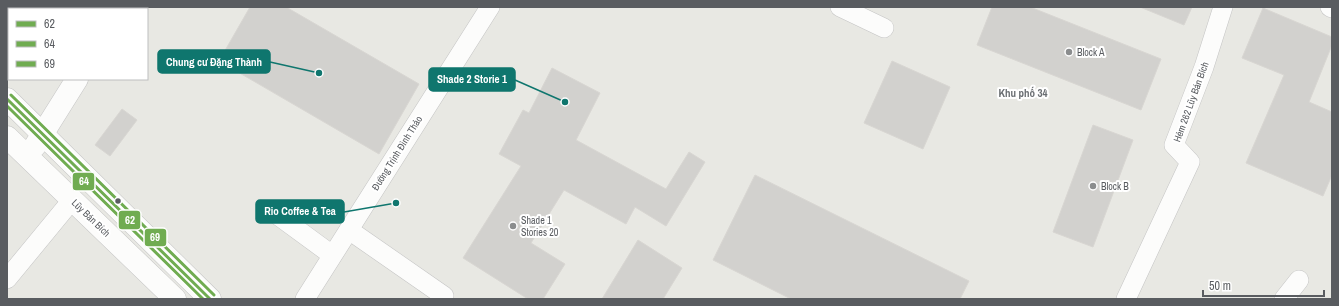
<svg xmlns="http://www.w3.org/2000/svg" width="1339" height="306" font-family="'Archivo Narrow',sans-serif">
	<style>
		.building { fill: #d2d1ce; stroke: #d8d6d2 }
		.lines { fill: none; stroke-linecap: round; stroke-linejoin: round }
		.street-casing { stroke: #c4c4c4; stroke-width: 20 }
		.secondary-casing { stroke: #c5c5c5; stroke-width: 23 }
		.street { stroke: #fcfcfb; stroke-width: 19 }
		.secondary { stroke: #fcfcfb; stroke-width: 22 }
		.bus-1-casing { stroke: #fff; stroke-width: 6 }
		.bus-2-casing { stroke: #fff; stroke-width: 6 }
		.bus-3-casing { stroke: #fff; stroke-width: 6 }
		.bus-1 { stroke: #70ac51; stroke-width: 3 }
		.bus-2 { stroke: #70ac51; stroke-width: 3 }
		.bus-3 { stroke: #70ac51; stroke-width: 3 }
		.poi-dot { fill: #8b8d8e; stroke: #fff; stroke-width: 1.5 }
		.bus-dot { fill: #595c60; stroke: #fff; stroke-width: 1.5 }
		.labels { text-anchor: middle; dominant-baseline: central; stroke-width: 4; stroke-linejoin: round; paint-order: stroke }
		.poi-label { font-size: 10px; fill: #595c60; stroke: #fff; text-anchor: start }
		.street-label { font-size: 10px; fill: #595c60; stroke: #fff }
		.neighbourhood-label { font-size: 11px; font-weight: bold; fill: #6a6e72; stroke: #fff }
		.leader { fill: none; stroke: #0f766e; stroke-width: 1.5 }
		.callout-dot { fill: #0f766e; stroke: #fff; stroke-width: 1.5 }
		.callout { fill: #0f766e; stroke: #0f766e; stroke-width: 1.5 }
		.callout-label { font-size: 11px; text-anchor: middle; font-weight: bold; fill: #fff }
		.line-badge { stroke: #fff; stroke-width: 1.5 }
		.badge-label { font-size: 11px; text-anchor: middle; font-weight: bold; fill: #fff }
	</style>
	<rect width="100%" height="100%" fill="#e8e8e3"/>
	<g class="building">
		<path d="M250,7H286L419,84L379,154L219,61Z"/>
		<path d="M992,7H1030L1161,59L1141,110L977,45Z"/>
		<path d="M1140,7H1192L1184,25Z"/>
		<path d="M1263,8L1332,37V45L1309,102L1332,112V175L1323,196L1246,163L1284,75L1242,58Z"/>
		<path d="M892,61L950,87L923,149L864,123Z"/>
		<path d="M552,68L600,93L576,140L666,189L689,152L705,162L666,226L635,207L626,224L564,190L531,243L565,264L543,299H528L463,258L521,166L499,154L523,110L529,113Z"/>
		<path d="M122,109L137,120L110,156L95,145Z"/>
		<path d="M1093,125L1133,140L1093,247L1053,232Z"/>
		<path d="M755,175L969,281L960,299H791L713,260Z"/>
		<path d="M638,240L682,268L663,299H602Z"/>
	</g>
	<g class="lines">
		<defs>
			<g id="street">
				<path d="M840,7L884,28"/>
				<path d="M1330,7L1332,8"/>
				<path d="M272,211L332,255"/>
				<path d="M349,230L444,296"/>
				<path d="M7,279L72,200"/>
				<path d="M305,299L490,7"/>
				<path d="M1126,299L1190,162L1174,145L1204,67L1223,7"/>
				<path d="M1284,299L1299,280"/>
			</g>
			<g id="secondary">
				<path d="M120,9L121,7"/>
				<path d="M7,99L210,299"/>
				<path d="M7,137L175,299"/>
				<path d="M35,146L77,79"/>
			</g>
		</defs>
		<use href="#street" class="street-casing"/>
		<use href="#secondary" class="secondary-casing"/>
		<use href="#street" class="street"/>
		<use href="#secondary" class="secondary"/>
		<defs>
			<path id="bus-1" d="M7,99L210,299"/>
			<path id="bus-2" d="M7,106L203,299"/>
			<path id="bus-3" d="M11,95L214,295"/>
		</defs>
		<use href="#bus-1" class="bus-1-casing"/>
		<use href="#bus-2" class="bus-2-casing"/>
		<use href="#bus-3" class="bus-3-casing"/>
		<use href="#bus-1" class="bus-1"/>
		<use href="#bus-2" class="bus-2"/>
		<use href="#bus-3" class="bus-3"/>
	</g>
	<g class="poi-dot">
		<circle cx="1069" cy="52" r="4"/>
		<circle cx="1093" cy="186" r="4"/>
		<circle cx="513" cy="226" r="4"/>
	</g>
	<circle class="bus-dot" cx="118" cy="201" r="3.5"/>
	<g class="labels">
		<g class="poi-label">
			<text x="1077" y="52">Block A</text>
			<text x="1101" y="186">Block B</text>
			<text x="521" y="220">Shade 1<tspan x="521" dy="12">Stories 20</tspan></text>
		</g>
		<g class="street-label">
			<text transform="translate(1191 102) rotate(-70)">Hẻm 262 Lũy Bán Bích</text>
			<text transform="translate(397 153) rotate(-58)">Đường Trịnh Đình Thảo</text>
			<text transform="translate(91 218) rotate(44)">Lũy Bán Bích</text>
		</g>
		<g class="neighbourhood-label">
			<text x="1023" y="93">Khu phố 34</text>
		</g>
	</g>
	<path class="leader" d="M319 73L270 62M565 102L515 80M396 203L344 212"/>
	<g class="callout-dot">
		<circle cx="319" cy="73" r="4"/>
		<circle cx="565" cy="102" r="4"/>
		<circle cx="396" cy="203" r="4"/>
	</g>
	<g class="callout">
		<rect x="158" y="50" width="112" height="23" rx="4"/>
		<rect x="429" y="68" width="86" height="23" rx="4"/>
		<rect x="256" y="200" width="88" height="23" rx="4"/>
	</g>
	<g class="callout-label">
		<text x="214" y="66">Chung cư Đặng Thành</text>
		<text x="472" y="83">Shade 2 Storie 1</text>
		<text x="300" y="215">Rio Coffee &amp; Tea</text>
	</g>
	<g class="line-badge">
		<rect x="72" y="172" width="23" height="19" rx="4" fill="#70ac51"/>
		<rect x="118" y="210" width="23" height="20" rx="4" fill="#70ac51"/>
		<rect x="144" y="228" width="23" height="19" rx="4" fill="#70ac51"/>
	</g>
	<g class="badge-label">
		<text x="84" y="185">64</text>
		<text x="130" y="224">62</text>
		<text x="155" y="241">69</text>
	</g>
	<rect width="1339" height="306" fill="none" stroke="#595c60" stroke-width="16"/>
	<rect x="8" y="8" width="140" height="72" fill="#ffffff" stroke="#bdbebf"/>
	<rect x="16" y="21" width="20" height="6" fill="#70ac51" stroke="#bdbebf"/>
	<text x="44" y="28" font-size="12" fill="#595c60">62</text>
	<rect x="16" y="41" width="20" height="6" fill="#70ac51" stroke="#bdbebf"/>
	<text x="44" y="48" font-size="12" fill="#595c60">64</text>
	<rect x="16" y="61" width="20" height="6" fill="#70ac51" stroke="#bdbebf"/>
	<text x="44" y="68" font-size="12" fill="#595c60">69</text>
	<path d="M1203 290v6h121v-6" fill="none" stroke="#595c60" stroke-width="2"/>
	<text x="1209" y="290" font-size="12" fill="#595c60" stroke="#ffffff" stroke-width="3" paint-order="stroke">50 m</text>
</svg>
